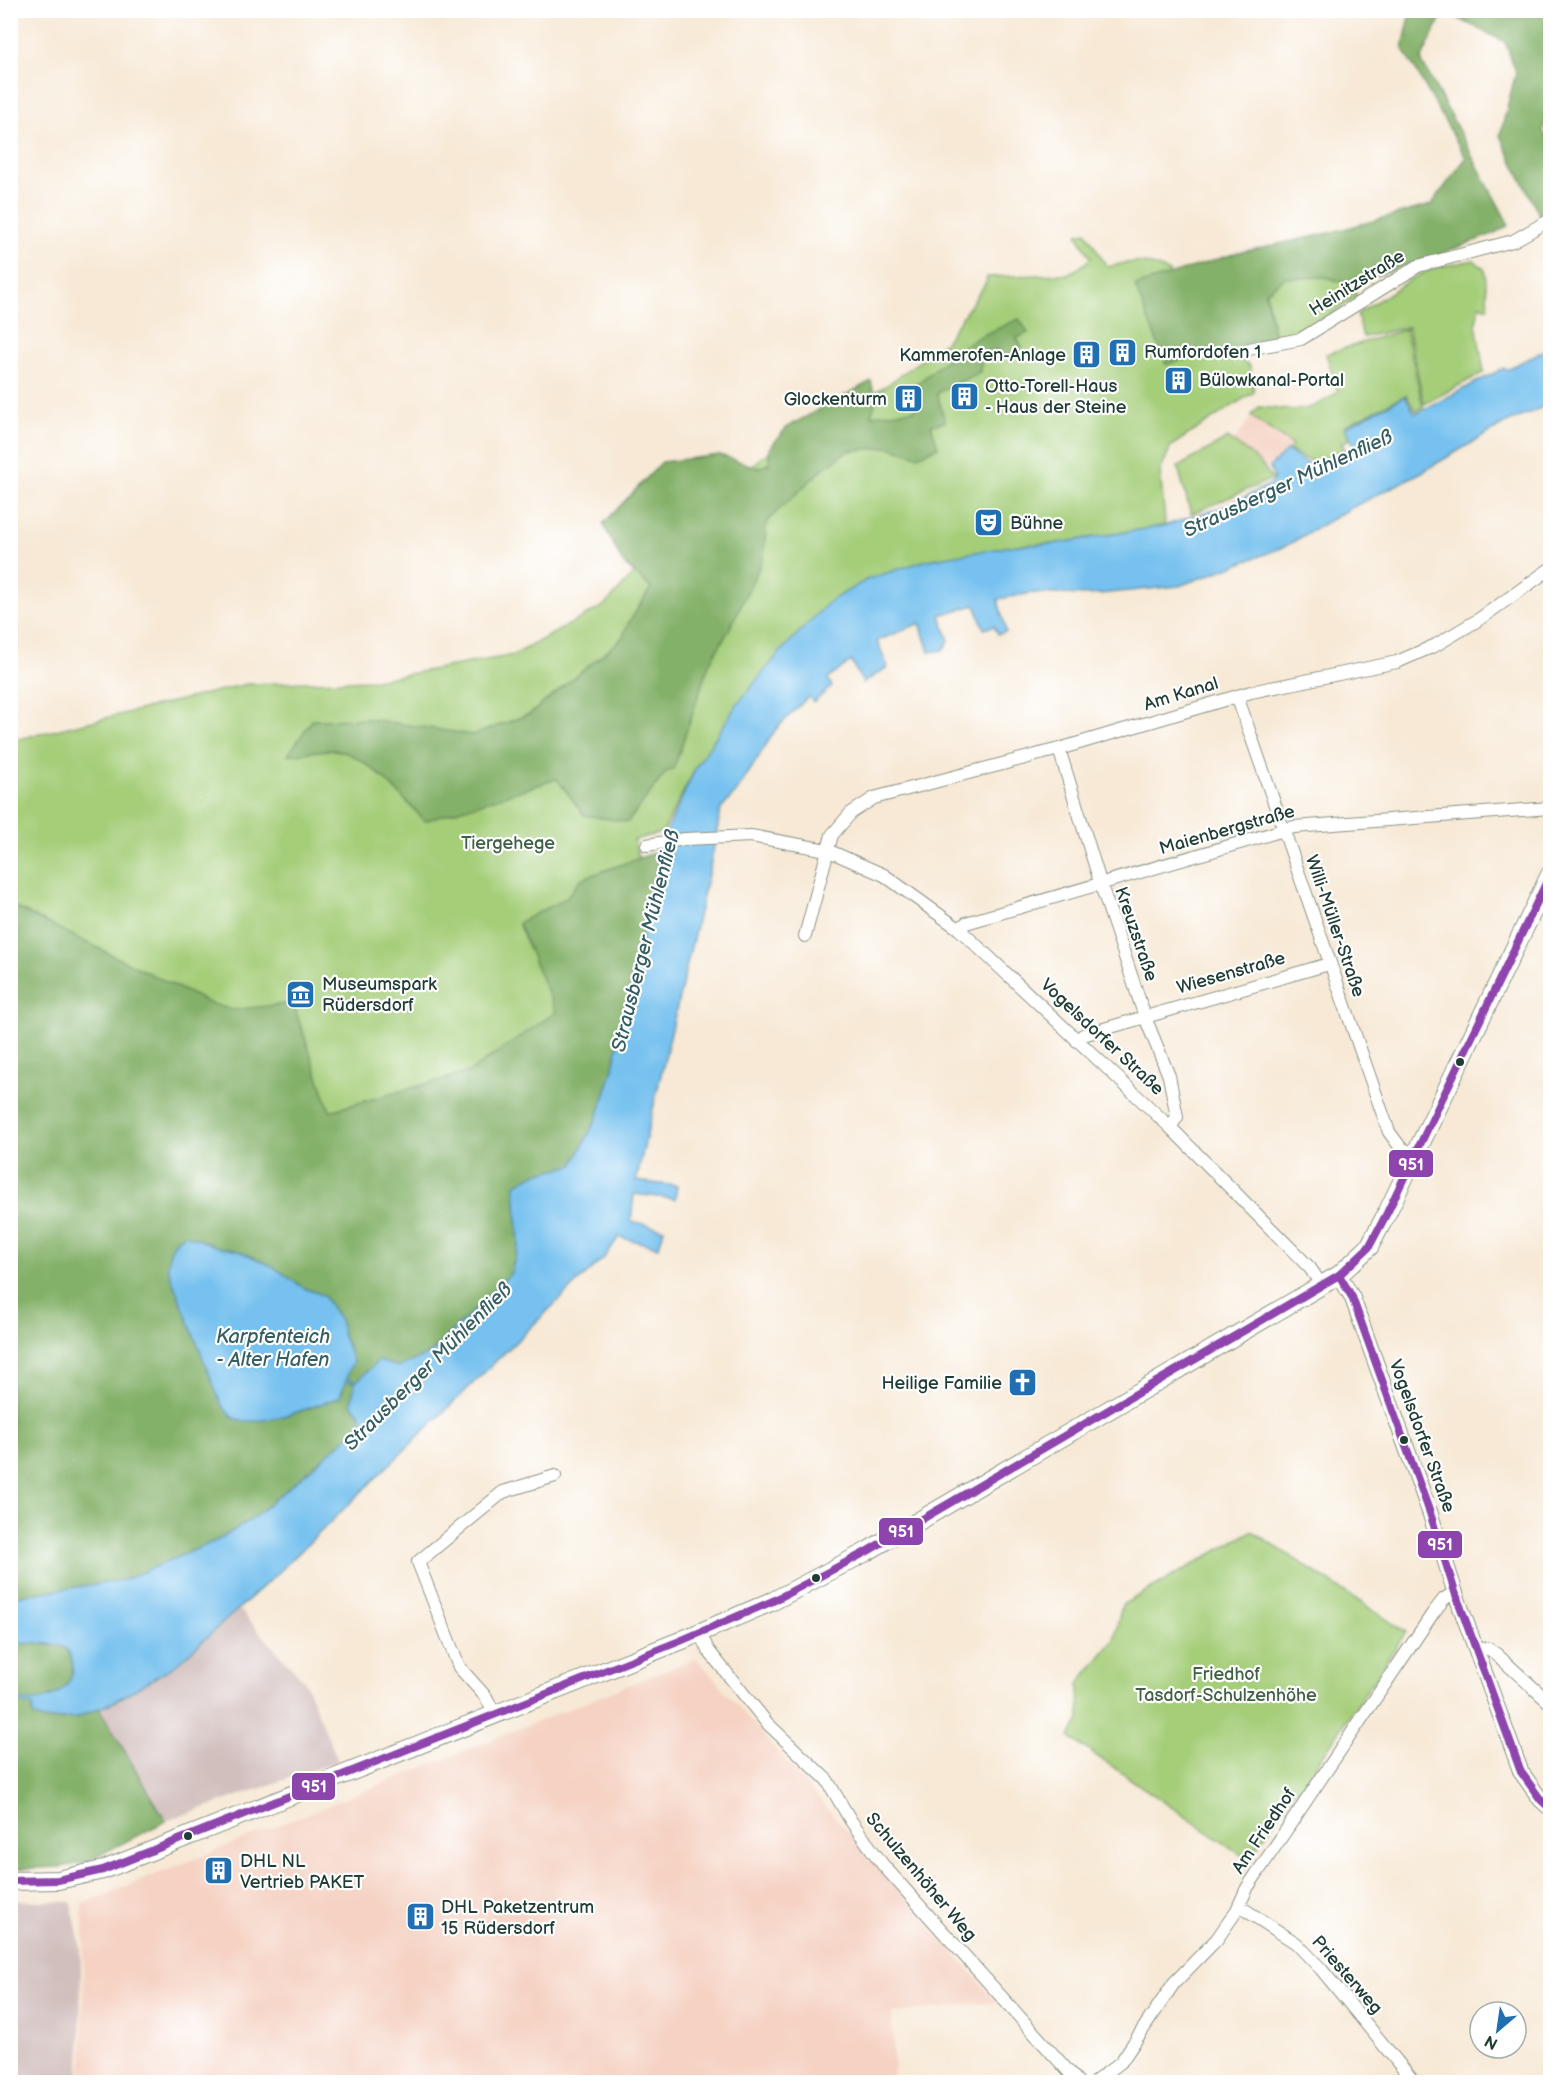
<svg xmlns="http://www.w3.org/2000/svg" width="1561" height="2093" font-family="'Balsamiq Sans',sans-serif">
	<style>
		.built { fill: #f5d2c2 }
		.industrial { fill: #d1bfbd }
		.green { fill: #a5ce79; stroke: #628656; stroke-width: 1.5 }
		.forest { fill: #84b169; stroke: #52774e; stroke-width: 1.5 }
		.water { fill: #76c1ef; stroke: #4a7f92; stroke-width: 1.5 }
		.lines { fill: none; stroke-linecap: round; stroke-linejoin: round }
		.minor-casing { stroke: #8b9385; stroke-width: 14 }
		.tertiary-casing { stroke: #8b9385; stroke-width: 17 }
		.secondary-casing { stroke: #8b9385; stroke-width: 20 }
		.minor { stroke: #fff; stroke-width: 12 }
		.tertiary { stroke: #fff; stroke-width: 15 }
		.secondary { stroke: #fff; stroke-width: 18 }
		.bus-1-casing { stroke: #fff; stroke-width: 12 }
		.bus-1 { stroke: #8e44ad; stroke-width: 8 }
		.bus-dot { fill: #1f3d34; stroke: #fff; stroke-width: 2 }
		.labels { text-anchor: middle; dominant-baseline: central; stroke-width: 4.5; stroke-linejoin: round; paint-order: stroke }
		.street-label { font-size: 18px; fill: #1f3d34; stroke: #fff }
		.poi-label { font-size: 18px; fill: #1f3d34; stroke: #fff; text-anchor: start }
		.park-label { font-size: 18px; fill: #406145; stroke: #fff }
		.water-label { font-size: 20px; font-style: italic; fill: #355e63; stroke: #fff }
		.line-badge { stroke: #fff; stroke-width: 2 }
		.badge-label { font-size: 16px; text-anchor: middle; font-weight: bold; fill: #fff }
	</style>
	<rect width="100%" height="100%" fill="#fff"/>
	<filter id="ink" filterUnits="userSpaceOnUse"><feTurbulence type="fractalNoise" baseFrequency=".0167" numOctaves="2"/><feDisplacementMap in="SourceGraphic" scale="12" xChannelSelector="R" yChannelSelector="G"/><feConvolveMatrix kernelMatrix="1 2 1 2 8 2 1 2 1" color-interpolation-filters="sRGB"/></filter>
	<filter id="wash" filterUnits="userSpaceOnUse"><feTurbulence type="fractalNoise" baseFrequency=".008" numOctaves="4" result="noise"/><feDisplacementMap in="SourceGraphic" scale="24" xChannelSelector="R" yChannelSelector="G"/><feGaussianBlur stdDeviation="1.35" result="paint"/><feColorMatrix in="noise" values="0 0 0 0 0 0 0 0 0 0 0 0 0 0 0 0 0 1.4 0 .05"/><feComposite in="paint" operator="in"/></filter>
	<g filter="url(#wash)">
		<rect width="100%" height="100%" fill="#f7e9d6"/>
		<g class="built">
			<path d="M1251,417L1291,445L1266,469L1255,457L1233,442Z"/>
			<path d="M696,1658L997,2002L892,2013L894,2082H82L84,1945L82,1904Z"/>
		</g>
		<g class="industrial">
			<path d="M239,1609L305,1682L338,1761L166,1821L99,1708L114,1702L176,1665Z"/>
			<path d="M11,1900L71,1902L81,1948L80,2082H11Z"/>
		</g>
		<g class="green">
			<path d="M1086,232L1107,267C1134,260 1145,260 1169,272L1170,361L1239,346L1242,362L1250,366L1254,392L1171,446L1160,472L1165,521L1163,526L1052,544L1017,545L738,703L696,767L663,832L634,840L640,863L545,1126L11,1583L10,741L247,684L375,680L514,655L605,605L688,514L779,444L886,386L945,342L986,283L987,277L1067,274L1079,268L1091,258L1077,234Z"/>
			<path d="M1474,260L1485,270L1488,308L1479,305L1476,324L1484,372L1424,404L1408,327L1363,337L1357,314L1413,278L1433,268Z"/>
			<path d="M1326,277L1352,285L1357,296L1312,328L1275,338L1266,292L1285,278Z"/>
			<path d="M1406,329L1423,407L1416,411L1406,395L1344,426L1350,439L1341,443L1345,449C1315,462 1318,468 1289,450L1292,445L1251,416L1259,407C1297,410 1304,416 1338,392L1326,354Z"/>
			<path d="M1228,438C1245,450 1261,460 1272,479L1191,514L1178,467Z"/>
			<path d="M1252,1531L1406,1632L1300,1790L1296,1788L1249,1860L1069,1737L1080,1720L1079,1683L1114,1640L1122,1605Z"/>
		</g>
		<g class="forest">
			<path d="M1411,11H1444L1421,60L1509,225L1493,234L1432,257L1350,284L1326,277L1285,278L1265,292L1274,337L1166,364L1135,286L1237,253L1329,233L1431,205L1466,158L1403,48Z"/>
			<path d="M1444,11H1550V111L1543,130L1550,144V210L1541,218L1500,136L1516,72L1505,42Z"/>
			<path d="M1019,319L1028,333L1017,338L1022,348L1000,358L996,349L982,353L980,372L937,393L945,422L931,425L938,447L918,456L889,447L848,451L824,468L767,521L763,559L729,630L709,664L674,768L666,772L628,822L584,815L557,779L425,821C402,798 368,754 334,750C320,749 303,754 288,755L312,720L369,719L473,735L530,714L622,638L629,622L651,588L623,563L603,524L662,462L720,455L759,468L769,464V449L787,427L871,381L876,400L871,415L915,410L919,394L911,389L953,354L977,338Z"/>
			<path d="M662,850L612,1072L597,1118L573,1165L535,1174L515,1186L519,1245L511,1273L431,1353L399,1367L378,1361L356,1382L347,1377L348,1346L342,1334L340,1320L323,1295L304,1288L272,1266L239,1251L218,1247L184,1235L176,1240L232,1417C263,1429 310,1408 340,1397L346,1379L355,1384L351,1404L360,1413L362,1420L356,1430L252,1519L220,1539L124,1580L11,1597V905L209,1003L232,1010L293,1003L330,1111L469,1072L556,1012L518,923L566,898L581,879Z"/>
			<path d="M11,1643C21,1644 55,1643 63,1647C69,1650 71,1656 72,1662C76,1688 54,1696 34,1702L43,1720L75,1718L99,1708L166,1821L86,1862L62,1867L11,1869Z"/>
		</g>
		<path class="water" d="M1550,347V404L1504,424L1422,472L1351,508L1284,547L1179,586L1089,595L1032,593L998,599L1006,632L998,634L994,626L984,629L975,605L940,615L949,641L943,650L929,652L920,623L877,641L888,667L863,683L851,661L828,679L832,686L814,702L808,697L776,729L737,791L721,809L711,862L636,1181L677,1186L675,1199L634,1194L631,1221L664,1229L659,1247L619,1237L604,1258L567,1292L279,1572L176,1665L114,1702L75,1718L43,1720L33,1716V1705L11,1702V1699C18,1700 26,1702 33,1701C55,1700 78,1683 72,1660C70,1654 68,1648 61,1646C53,1642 22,1644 11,1643V1597L124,1580L220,1539L252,1519L356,1430L362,1420L360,1413L351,1404L355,1384L346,1379L340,1397C317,1405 257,1430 234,1418C229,1415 225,1409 221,1404L168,1269C168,1253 171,1243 185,1234L218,1247L239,1251L272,1266L304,1288L323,1295L340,1320L342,1334L353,1361L347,1377L356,1382L378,1361L399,1367L431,1353L511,1273L519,1244L515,1185L535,1174L573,1165L597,1118L612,1072L665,835L696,767L738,703L781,651L830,601L868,579L927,560L1018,545L1053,544L1163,526L1229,505L1271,484L1274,478L1270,467L1287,450L1306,463L1313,466L1355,447L1345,427L1405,396L1415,414L1504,368L1506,370Z"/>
	</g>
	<g filter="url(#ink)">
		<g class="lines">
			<defs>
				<g id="minor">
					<path d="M1249,349L1301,339L1418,266L1513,241L1550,220"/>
					<path d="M1237,696L1389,1132L1401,1148L1416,1155"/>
					<path d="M1059,749L1101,885L1145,1017L1169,1076L1177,1117L1170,1127"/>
					<path d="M647,845L685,839L751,836L827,850L884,875L959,929L1170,1127L1310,1268L1322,1286"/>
					<path d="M959,929L966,923L1294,827L1550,808"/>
					<path d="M805,936L832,835L851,813L874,798L1059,749L1251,692L1397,662L1436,645L1478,620L1550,569"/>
					<path d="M1077,1041L1083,1035L1329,964"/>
					<path d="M700,1633L708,1650L767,1723L827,1780L851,1821L883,1865L1078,2082"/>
					<path d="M1477,1651L1487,1648L1495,1653L1550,1703"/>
					<path d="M495,1715L486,1697L459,1667L418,1562L503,1492L555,1476"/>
					<path d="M1239,1906L1296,1943L1321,1969L1414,2082"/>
					<path d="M1095,2082L1121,2062L1174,1983L1217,1939L1237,1910L1247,1888L1433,1613L1444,1599L1455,1592"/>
				</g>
				<path id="tertiary" d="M1339,1275L1352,1297L1430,1513L1455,1592L1521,1772L1541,1800L1550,1808"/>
				<path id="secondary" d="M10,1881L58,1880L103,1870L680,1641L773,1601L866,1552L1339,1275L1369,1247L1387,1213L1550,875"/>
			</defs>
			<use href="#minor" class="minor-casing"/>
			<use href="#tertiary" class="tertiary-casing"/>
			<use href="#secondary" class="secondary-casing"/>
			<use href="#minor" class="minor"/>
			<use href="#tertiary" class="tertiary"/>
			<use href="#secondary" class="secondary"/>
			<defs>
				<g id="bus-1">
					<path d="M1339,1275L1352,1297L1430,1513L1455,1592L1521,1772L1541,1800L1550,1808"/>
					<path d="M10,1881L58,1880L103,1870L680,1641L773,1601L866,1552L1339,1275L1369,1247L1387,1213L1550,875"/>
				</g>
			</defs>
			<use href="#bus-1" class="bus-1-casing"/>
			<use href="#bus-1" class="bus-1"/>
		</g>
	</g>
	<defs>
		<symbol id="building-square" viewBox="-11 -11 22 22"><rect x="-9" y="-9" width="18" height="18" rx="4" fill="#1f6fb2" stroke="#fff"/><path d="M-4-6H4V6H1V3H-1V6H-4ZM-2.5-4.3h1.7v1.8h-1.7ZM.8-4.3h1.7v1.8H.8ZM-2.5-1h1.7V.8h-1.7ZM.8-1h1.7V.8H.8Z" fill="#fff"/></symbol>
		<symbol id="theatre-square" viewBox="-11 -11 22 22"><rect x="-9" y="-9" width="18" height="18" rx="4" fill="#1f6fb2" stroke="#fff"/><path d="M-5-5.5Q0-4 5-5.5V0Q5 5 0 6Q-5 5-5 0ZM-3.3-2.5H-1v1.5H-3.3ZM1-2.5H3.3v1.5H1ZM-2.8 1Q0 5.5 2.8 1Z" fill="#fff"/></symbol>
		<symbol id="museum-square" viewBox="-11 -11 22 22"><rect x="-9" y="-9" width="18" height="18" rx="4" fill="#1f6fb2" stroke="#fff"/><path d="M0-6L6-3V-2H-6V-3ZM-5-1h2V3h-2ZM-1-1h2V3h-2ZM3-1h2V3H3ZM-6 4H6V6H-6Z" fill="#fff"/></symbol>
		<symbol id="church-square" viewBox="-11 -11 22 22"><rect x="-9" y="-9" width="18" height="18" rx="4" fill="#1f6fb2" stroke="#fff"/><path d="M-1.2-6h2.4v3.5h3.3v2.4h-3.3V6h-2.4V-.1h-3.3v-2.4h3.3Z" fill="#fff"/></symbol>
	</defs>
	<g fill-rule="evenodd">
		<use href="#building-square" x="1106" y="336" width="33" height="33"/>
		<use href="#building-square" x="1070" y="338" width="33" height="33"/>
		<use href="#building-square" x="1162" y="364" width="33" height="33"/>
		<use href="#building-square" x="948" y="380" width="33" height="33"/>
		<use href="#building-square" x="892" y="382" width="33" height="33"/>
		<use href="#theatre-square" x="972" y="506" width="33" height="33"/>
		<use href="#museum-square" x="284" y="978" width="33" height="33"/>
		<use href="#church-square" x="1006" y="1366" width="33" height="33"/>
		<use href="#building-square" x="202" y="1854" width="33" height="33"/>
		<use href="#building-square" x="404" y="1900" width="33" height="33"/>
	</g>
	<g class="bus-dot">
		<circle cx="1460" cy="1062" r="5"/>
		<circle cx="1404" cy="1440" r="5"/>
		<circle cx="816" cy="1578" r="5"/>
		<circle cx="188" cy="1836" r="5"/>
	</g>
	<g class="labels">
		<g class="street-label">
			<text transform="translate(1357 283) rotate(-32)">Heinitzstraße</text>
			<text transform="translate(1181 694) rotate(-17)">Am Kanal</text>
			<text transform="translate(1227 830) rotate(-16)">Maienbergstraße</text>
			<text transform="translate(1335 926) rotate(71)">Willi-Müller-Straße</text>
			<text transform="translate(1136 934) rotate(71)">Kreuzstraße</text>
			<text transform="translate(1231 973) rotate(-16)">Wiesenstraße</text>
			<text transform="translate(1102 1037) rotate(43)">Vogelsdorfer Straße</text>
			<text transform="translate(1422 1436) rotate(70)">Vogelsdorfer Straße</text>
			<text transform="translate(1264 1831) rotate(-56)">Am Friedhof</text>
			<text transform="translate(921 1877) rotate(50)">Schulzenhöher Weg</text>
			<text transform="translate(1347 1975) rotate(49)">Priesterweg</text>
		</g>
		<g class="poi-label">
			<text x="1144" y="352">Rumfordofen 1</text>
			<text x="1066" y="355" text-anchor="end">Kammerofen-Anlage</text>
			<text x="1199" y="380">Bülowkanal-Portal</text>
			<text x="985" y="386">Otto-Torell-Haus<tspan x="985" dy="21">- Haus der Steine</tspan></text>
			<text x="887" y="399" text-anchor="end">Glockenturm</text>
			<text x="1010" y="523">Bühne</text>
			<text x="322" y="984">Museumspark<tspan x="322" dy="21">Rüdersdorf</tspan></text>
			<text x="1002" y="1383" text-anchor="end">Heilige Familie</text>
			<text x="240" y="1861">DHL NL<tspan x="240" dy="21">Vertrieb PAKET</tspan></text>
			<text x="441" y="1907">DHL Paketzentrum<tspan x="441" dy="21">15 Rüdersdorf</tspan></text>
		</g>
		<g class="park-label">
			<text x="508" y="843">Tiergehege</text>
			<text x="1226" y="1674">Friedhof<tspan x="1226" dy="21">Tasdorf-Schulzenhöhe</tspan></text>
		</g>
		<g class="water-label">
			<text transform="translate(1288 484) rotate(-25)">Strausberger Mühlenfließ</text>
			<text transform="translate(646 941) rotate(-76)">Strausberger Mühlenfließ</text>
			<text x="273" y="1337">Karpfenteich<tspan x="273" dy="23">- Alter Hafen</tspan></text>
			<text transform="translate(428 1367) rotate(-45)">Strausberger Mühlenfließ</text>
		</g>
	</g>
	<g class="line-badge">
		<rect x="1388" y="1149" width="46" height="29" rx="6" fill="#8e44ad"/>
		<rect x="878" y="1517" width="46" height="29" rx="6" fill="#8e44ad"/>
		<rect x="1417" y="1530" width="46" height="29" rx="6" fill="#8e44ad"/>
		<rect x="291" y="1772" width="45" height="29" rx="6" fill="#8e44ad"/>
	</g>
	<g class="badge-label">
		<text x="1411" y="1170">951</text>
		<text x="901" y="1537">951</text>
		<text x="1440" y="1550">951</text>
		<text x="314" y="1792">951</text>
	</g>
	<rect width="1561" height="2093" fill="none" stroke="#fff" stroke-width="36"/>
	<g transform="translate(1498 2030) rotate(209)"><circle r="28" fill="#ffffff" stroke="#a5b1ae" stroke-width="1.5"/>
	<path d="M0-4.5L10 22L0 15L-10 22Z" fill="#1f6fb2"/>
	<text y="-9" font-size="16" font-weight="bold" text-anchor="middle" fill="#1f3d34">N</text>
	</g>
</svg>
